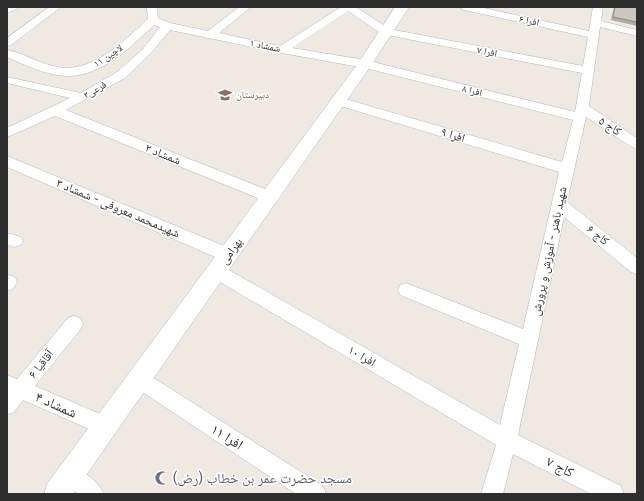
<svg xmlns="http://www.w3.org/2000/svg" width="644" height="501" font-family="'Fira Sans','Noto Naskh Arabic',sans-serif">
	<style>
		.lines { fill: none; stroke-linecap: round; stroke-linejoin: round }
		.minor-casing { stroke: #b4b7c1; stroke-width: 1 }
		.tertiary-casing { stroke: #b4b7c1; stroke-width: 1 }
		.minor { fill: #fff; fill-rule: evenodd }
		.tertiary { fill: #fff; fill-rule: evenodd }
		.wall { fill: #afaba4 }
		.building { fill: #cbc7bf; stroke: #8e8b86 }
		.labels { text-anchor: middle; dominant-baseline: central; stroke-width: 3; stroke-linejoin: round; paint-order: stroke }
		.far-street-label { font-size: 10px; fill: #2e2e2e; stroke: #fff }
		.far-education-label { font-size: 10px; fill: #785e54; stroke: #fff; text-anchor: start }
		.street-label { font-size: 12px; fill: #2e2e2e; stroke: #fff }
		.near-street-label { font-size: 14px; fill: #2e2e2e; stroke: #fff }
		.near-worship-label { font-size: 14px; fill: #5b616d; stroke: #fff; text-anchor: start }
	</style>
	<rect width="100%" height="100%" fill="#efe9e1"/>
	<g class="lines">
		<defs>
			<g id="minor">
				<path d="M7,7H18L17,9L7,13Z"/>
				<path d="M49,7H61L11,45L7,46V38Z"/>
				<path d="M147,7H157L158,18L170,23L208,31L239,7H251L219,33L280,46L341,7H356L389,29L583,66L588,37L464,10L459,7H479L589,31L593,7H603L601,21L637,30V36L600,27L589,106L637,138V149L632,147L586,117L567,202L637,258V274L631,272L564,217L518,435L621,486L624,494H591L513,454L503,494H481L496,445L210,276L208,271L210,266L216,264L222,266L500,425L519,344L400,295L398,290L400,285L406,283L523,329L559,172L334,104L332,101L334,98H342L562,162L573,120L365,68L282,53L170,30L151,53L125,78L66,110L275,193L277,197L275,201L270,203L265,201L55,116L7,137V128L70,98L7,83V77L81,93L117,72L143,49L160,27L154,25C130,47 102,77 66,76C46,75 25,65 7,57V50C23,53 37,62 53,66C91,76 122,42 148,19ZM348,11L382,34L582,73L575,112L365,60L292,48Z"/>
				<path d="M7,156L234,250L236,255L234,260L228,262L222,260L7,167Z"/>
				<path d="M7,233L21,237L23,241L21,245L15,247L7,245Z"/>
				<path d="M9,275L15,277L17,282L13,289L7,291V276Z"/>
				<path d="M74,316L80,318L83,324L80,330L35,386L112,419L115,426L112,433L105,436L23,400L14,412L7,415V375L17,379L68,318Z"/>
				<path d="M139,370L146,373L323,486L326,494H296L132,385L130,379L132,373Z"/>
				<path d="M70,464C83,470 98,481 104,494C83,494 69,497 59,475L63,468Z"/>
			</g>
			<path id="tertiary" d="M395,7H409L372,64L73,494H44L47,484L359,62Z"/>
		</defs>
		<use href="#minor" class="minor-casing"/>
		<use href="#tertiary" class="tertiary-casing"/>
		<use href="#minor" class="minor"/>
		<use href="#tertiary" class="tertiary"/>
	</g>
	<path class="wall" d="M614,7H637V26L611,20Z"/>
	<path class="building" d="M615,7H637V22L613,17Z"/>
	<defs>
		<symbol id="school-bare" viewBox="-9 -9 18 18"><path d="M0-5L7-2L0 1L-7-2ZM-4 1L0 2.5L4 1V4Q0 6-4 4Z" fill="#8d6e63" stroke="#fff" stroke-width="2.5" paint-order="stroke"/></symbol>
		<symbol id="mosque-bare" viewBox="-9 -9 18 18"><path d="M3.5-4.9A6 6 0 1 0 3.5 4.9A5 5 0 1 1 3.5-4.9Z" fill="#6b7280" stroke="#fff" stroke-width="2.5" paint-order="stroke"/></symbol>
	</defs>
	<g fill-rule="evenodd">
		<use href="#school-bare" x="215" y="85" width="20" height="20"/>
		<use href="#mosque-bare" x="152" y="468" width="20" height="20"/>
	</g>
	<g class="labels">
		<g class="far-street-label">
			<text transform="translate(529 21) rotate(12)">افرا ۶</text>
			<text transform="translate(265 46) rotate(12)">شمشاد ۱</text>
			<text transform="translate(487 52) rotate(11)">افرا ۷</text>
			<text transform="translate(108 56) rotate(-34)">لاچین ۱۱</text>
			<text transform="translate(95 90) rotate(-30)">فرعی۲</text>
			<text transform="translate(472 91) rotate(14)">افرا ۸</text>
		</g>
		<g class="far-education-label">
			<text x="236" y="95">دبیرستان</text>
		</g>
		<g class="street-label">
			<text transform="translate(610 126) rotate(33)">کاج ۵</text>
			<text transform="translate(453 135) rotate(17)">افرا ۹</text>
			<text transform="translate(163 154) rotate(22)">شمشاد ۲</text>
			<text transform="translate(118 208) rotate(23)">شهیدمحمد معروفی - شمشاد ۳</text>
			<text transform="translate(598 235) rotate(39)">کاج ۶</text>
			<text transform="translate(231 251) rotate(-54)">بهرامی</text>
			<text transform="translate(549 251) rotate(-78)">شهید باهنر - آموزش و پرورش</text>
			<text transform="translate(362 356) rotate(30)">افرا ۱۰</text>
			<text transform="translate(41 364) rotate(-51)">آقاقیا ۶</text>
		</g>
		<g class="near-street-label">
			<text transform="translate(56 405) rotate(24)">شمشاد ۴</text>
			<text transform="translate(227 437) rotate(33)">افرا ۱۱</text>
			<text transform="translate(560 467) rotate(27)">کاج ۷</text>
		</g>
		<g class="near-worship-label">
			<text x="173" y="478">مسجد حضرت عمر بن خطاب (رض)</text>
		</g>
	</g>
	<rect width="644" height="501" fill="none" stroke="#2e2e2e" stroke-width="16"/>
</svg>
